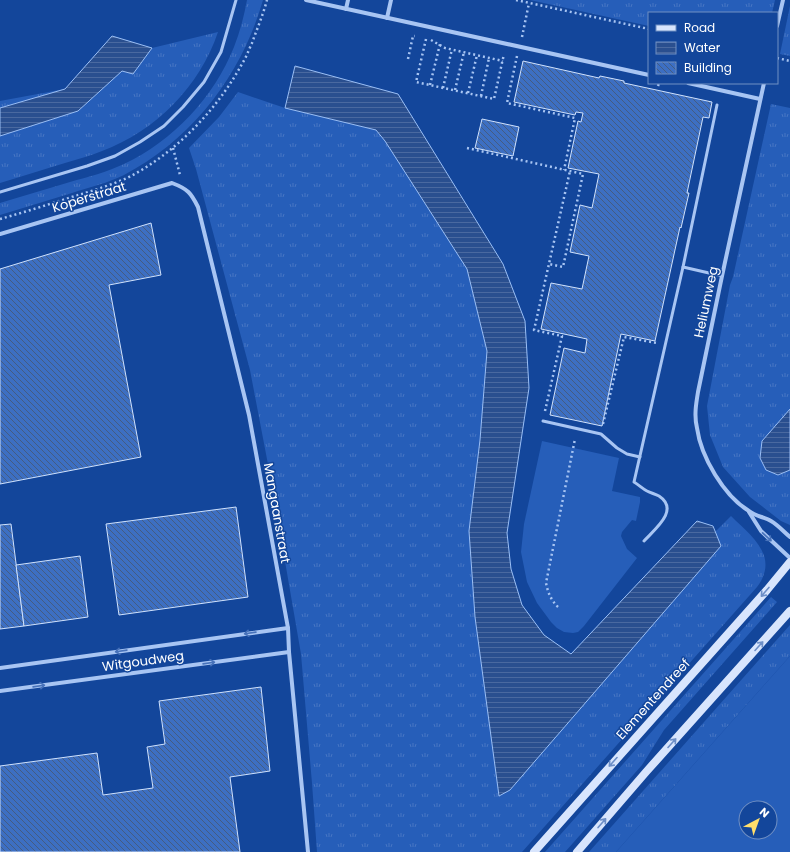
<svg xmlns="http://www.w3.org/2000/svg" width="790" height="852" font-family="Poppins,sans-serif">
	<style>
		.grass { fill: url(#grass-tufts) }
		.garden { fill: #265eb9; fill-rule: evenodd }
		.water { fill: url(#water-rules); stroke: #9abff6 }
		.building { fill: url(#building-back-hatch); stroke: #d0e2fd }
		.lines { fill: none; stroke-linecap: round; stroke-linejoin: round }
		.path { stroke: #a8c5f3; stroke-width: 2.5; stroke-dasharray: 2 3; stroke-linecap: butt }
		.lane { stroke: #a8c5f3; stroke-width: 3 }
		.street { stroke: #a8c5f3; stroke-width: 4 }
		.secondary { stroke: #d8e5fd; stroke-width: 8 }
		.oneway { stroke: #4772ba }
		.oneway2 { stroke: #6c8ec7 }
		.labels { text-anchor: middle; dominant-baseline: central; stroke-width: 3; stroke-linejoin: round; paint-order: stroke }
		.street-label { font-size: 13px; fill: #fff; stroke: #13469b }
	</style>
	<defs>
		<pattern id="grass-tufts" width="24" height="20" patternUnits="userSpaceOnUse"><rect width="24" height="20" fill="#265eb9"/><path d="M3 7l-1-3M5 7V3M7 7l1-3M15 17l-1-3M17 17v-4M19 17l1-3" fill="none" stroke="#4776c4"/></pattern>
		<pattern id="water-rules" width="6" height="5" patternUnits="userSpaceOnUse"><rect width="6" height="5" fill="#2a4f8f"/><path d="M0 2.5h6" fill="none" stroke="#4a69a0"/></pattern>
		<pattern id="building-back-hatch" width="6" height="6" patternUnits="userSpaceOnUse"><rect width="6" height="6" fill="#3d6fc2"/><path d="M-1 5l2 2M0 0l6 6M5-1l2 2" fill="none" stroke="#455c81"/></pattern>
	</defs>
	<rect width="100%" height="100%" fill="#13469b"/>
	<g class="grass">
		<path d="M247,0H263C242,74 193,139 124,175C108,183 90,187 72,193C48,200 24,208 0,215V203C23,196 47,189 70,182C88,177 107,172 124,164C173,141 214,97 234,47C240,32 244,16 247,0Z"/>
		<path d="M530,0H775L772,13H649V26Z"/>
		<path d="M790,6V56L780,54Z"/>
		<path d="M218,32C200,86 156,131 102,151C90,156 77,159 65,163C43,170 22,176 0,183V136L78,111L122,71L133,74L152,48Z"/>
		<path d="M65,89L0,108V101Z"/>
		<path d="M238,92L285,108L376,130L385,141L467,269L487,351L480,440L469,531L475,617L499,795L510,790L721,546L715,532L731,516C751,536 780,556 757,587L522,852H317L312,783L301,654L271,480L250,370L196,169L189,148L219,117Z"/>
		<path d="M771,104L790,108V409L762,441L766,470L778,475L790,470V525L781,521L750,497L723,467L710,435L707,406L730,285L733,277Z"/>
		<path d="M771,597L777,602L664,730L642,765L565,852H545Z"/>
		<path d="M790,625V656L616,852H589Z"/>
	</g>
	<g class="garden">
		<path d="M542,441L619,458L612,491L640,497V502L636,521L632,520L622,532L621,536L627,549L637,558L584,626L578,632L573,633L564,632L557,628L551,622L537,603L527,582L521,552L524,524Z"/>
		<path d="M790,656V852H616ZM746,808H770V832H746Z"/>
	</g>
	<g class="water">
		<path d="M112,36L152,48L133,74L122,71L78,111L0,136V108L65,89Z"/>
		<path d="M295,66L398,94L503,264L525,321L529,388L507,533L511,569L522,605L544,635L571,654L697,521L713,526L721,546L510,790L499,796L475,617L469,531L480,440L487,351L467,269L385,141L376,130L285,108Z"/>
		<path d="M790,409V470L778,475L766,470L760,458L762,441Z"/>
	</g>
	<g class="building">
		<path d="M523,61L599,78L600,76L624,81V83L712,102L709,118L703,117L687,193H689L681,228L680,227L655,341L621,334L602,426L550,415L564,348L585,353L587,339L541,329L551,283L582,289L589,256L570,252L580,205L592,208L599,174L568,168L578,121L581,122L583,113L576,112L575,115L514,102Z"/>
		<path d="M482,119L519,127L513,156L475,148Z"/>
		<path d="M151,223L161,275L109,285L141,457L0,484V269Z"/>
		<path d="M236,507L248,597L119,615L106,524Z"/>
		<path d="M11,524L24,626L0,629V525Z"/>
		<path d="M80,556L88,617L24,626L16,565Z"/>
		<path d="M261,687L270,771L230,777L240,852H0V766L97,753L103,795L153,788L147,747L165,744L159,701Z"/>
	</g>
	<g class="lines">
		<g class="path">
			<path d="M516,0L649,29"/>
			<path d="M522,37L529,3"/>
			<path d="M426,39L416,82L494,99L504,54"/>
			<path d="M431,40L445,48L503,61"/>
			<path d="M517,56L507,103L575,118L564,170"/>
			<path d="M777,58L790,61"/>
			<path d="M408,59L413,36H415"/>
			<path d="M430,85L440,44"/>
			<path d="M658,86L659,83"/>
			<path d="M443,88L452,49"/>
			<path d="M455,90L464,52"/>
			<path d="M468,93L477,55"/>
			<path d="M481,96L489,58"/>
			<path d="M173,148L180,175"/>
			<path d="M467,148L583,174L563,267L549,264"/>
			<path d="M0,219C25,212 50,204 75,196C92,191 111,185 127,178C175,154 218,109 243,62C247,56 249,49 252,43C257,29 263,15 267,0"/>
			<path d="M545,411L562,336L534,330L570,171"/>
			<path d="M603,424L624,337L657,343"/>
			<path d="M558,607C551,600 548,593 546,583L575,439"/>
		</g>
		<g class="lane">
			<path d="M717,105L683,267L722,276"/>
			<path d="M0,192L87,166L115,156L140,142L164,126L183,107L204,82L221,52L236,0"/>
			<path d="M543,421L601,434L617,448L627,454L640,457"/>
			<path d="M644,541C655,529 680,510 659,496C655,494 651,493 647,491C643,489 639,485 634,482L683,267"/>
		</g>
		<g class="street">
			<path d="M306,0L649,75"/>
			<path d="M346,9L348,0"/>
			<path d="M387,18L391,0"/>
			<path d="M777,26L783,0"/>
			<path d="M688,83L760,99"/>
			<path d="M764,83L722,276L698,392C696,404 694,416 697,428C701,457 724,496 749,511C755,516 764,517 771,521C778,525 784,532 790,537"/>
			<path d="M0,234L172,183C188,189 191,193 198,207L249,415L288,628L289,652L308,852"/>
			<path d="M749,512L761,531L790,558"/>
			<path d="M0,668L288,628"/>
			<path d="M0,691L289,652"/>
		</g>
		<g class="secondary">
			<path d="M534,852L767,590L790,562"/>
			<path d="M577,852L646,772L790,611"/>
		</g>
	</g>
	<defs><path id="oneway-shaft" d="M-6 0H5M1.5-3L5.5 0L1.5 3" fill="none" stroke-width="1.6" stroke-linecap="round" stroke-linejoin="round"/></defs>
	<g class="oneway">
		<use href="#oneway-shaft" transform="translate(767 537) rotate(43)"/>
		<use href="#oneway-shaft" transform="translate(250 633) rotate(172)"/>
		<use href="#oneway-shaft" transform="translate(121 651) rotate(172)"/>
		<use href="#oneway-shaft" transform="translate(209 663) rotate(-8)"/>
		<use href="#oneway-shaft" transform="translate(39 686) rotate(-8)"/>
	</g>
	<g class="oneway2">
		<use href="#oneway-shaft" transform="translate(765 592) rotate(131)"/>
		<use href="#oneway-shaft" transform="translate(759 646) rotate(-48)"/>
		<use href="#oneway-shaft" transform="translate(672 743) rotate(-48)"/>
		<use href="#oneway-shaft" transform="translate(613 762) rotate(132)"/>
		<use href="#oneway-shaft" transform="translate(602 823) rotate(-49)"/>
	</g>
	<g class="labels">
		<g class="street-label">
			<text transform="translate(89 197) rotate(-17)">Koperstraat</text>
			<text transform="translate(706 302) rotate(-78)">Heliumweg</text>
			<text transform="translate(277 513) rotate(80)">Mangaanstraat</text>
			<text transform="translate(143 661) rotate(-8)">Witgoudweg</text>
			<text transform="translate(653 699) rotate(-48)">Elementendreef</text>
		</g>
	</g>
	<rect x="648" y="12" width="130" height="72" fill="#13469b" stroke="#7190c3"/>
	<rect x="656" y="25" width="20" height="6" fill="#d8e5fd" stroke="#7190c3"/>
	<text x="684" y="32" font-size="12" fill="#ffffff">Road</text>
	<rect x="656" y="42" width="20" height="12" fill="url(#water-rules)" stroke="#7190c3"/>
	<text x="684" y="52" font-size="12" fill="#ffffff">Water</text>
	<rect x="656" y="62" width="20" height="12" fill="url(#building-back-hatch)" stroke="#7190c3"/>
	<text x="684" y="72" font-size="12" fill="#ffffff">Building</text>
	<g transform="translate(758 820) rotate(41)"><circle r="19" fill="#13469b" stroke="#7190c3"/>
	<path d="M0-3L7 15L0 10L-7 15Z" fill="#ffde6b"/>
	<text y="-6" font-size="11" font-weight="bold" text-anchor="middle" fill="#ffffff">N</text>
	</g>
</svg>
